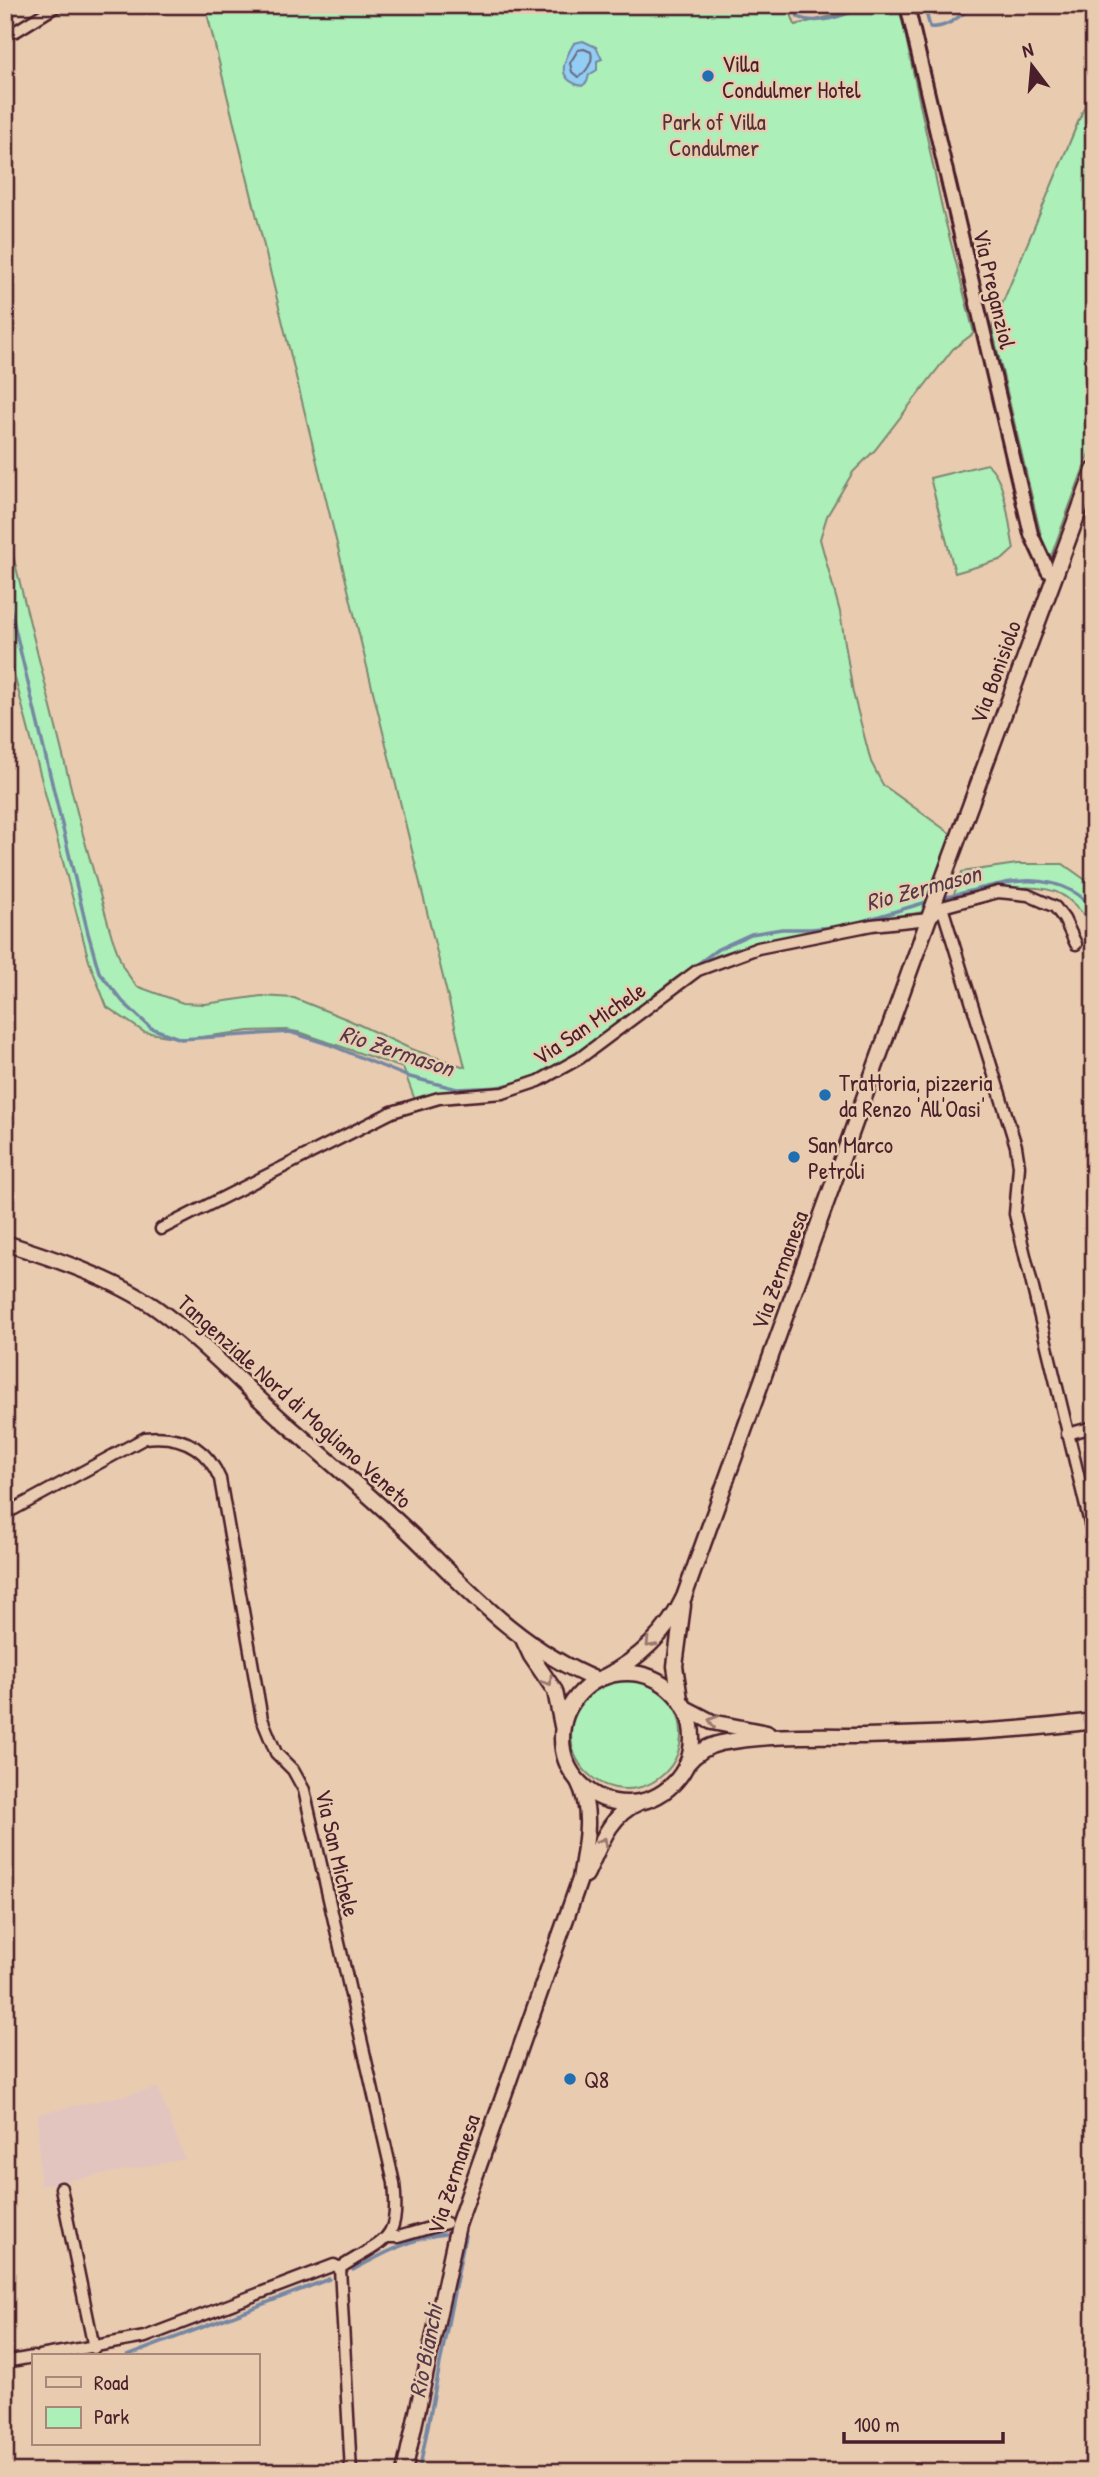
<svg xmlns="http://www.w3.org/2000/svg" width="1099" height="2477" font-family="'Patrick Hand',sans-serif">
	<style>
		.built { fill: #e2c5bf }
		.green { fill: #acefb8; stroke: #7b8772; stroke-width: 2 }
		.water { fill: #92cdf3; stroke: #7587a3; stroke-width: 2 }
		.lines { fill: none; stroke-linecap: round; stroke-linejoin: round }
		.shore { stroke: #67657b; stroke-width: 2 }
		.stream { stroke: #7587a3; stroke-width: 3.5 }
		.minor-casing { stroke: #4a1f2b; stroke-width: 15 }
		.tertiary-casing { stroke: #4a1f2b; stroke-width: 18 }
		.secondary-casing { stroke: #4a1f2b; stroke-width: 19 }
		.minor { stroke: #e9ccb0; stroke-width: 10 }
		.tertiary { stroke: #e9ccb0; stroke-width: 12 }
		.secondary { stroke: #e9ccb0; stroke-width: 14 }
		.oneway { stroke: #9a766e }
		.poi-dot { fill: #1f6fb2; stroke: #e9ccb0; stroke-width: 2.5 }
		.labels { text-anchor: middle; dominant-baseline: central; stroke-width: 5; stroke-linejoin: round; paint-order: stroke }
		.poi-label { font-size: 23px; fill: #4a1f2b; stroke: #e9ccb0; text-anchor: start }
		.park-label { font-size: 23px; fill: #543439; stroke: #e9ccb0 }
		.street-label { font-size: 23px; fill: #4a1f2b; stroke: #e9ccb0 }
		.water-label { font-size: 24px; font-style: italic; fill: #553949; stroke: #e9ccb0 }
	</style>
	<rect width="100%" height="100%" fill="#e9ccb0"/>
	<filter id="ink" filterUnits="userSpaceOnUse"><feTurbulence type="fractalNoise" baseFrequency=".0143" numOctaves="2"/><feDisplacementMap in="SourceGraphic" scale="14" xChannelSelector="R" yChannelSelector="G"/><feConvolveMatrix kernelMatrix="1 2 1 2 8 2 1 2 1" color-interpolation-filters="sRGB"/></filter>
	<g filter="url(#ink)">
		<g class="built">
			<path d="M158,2088L185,2159L40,2186L38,2114Z"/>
			<path d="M188,2457L190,2466L276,2460L285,2472H153L184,2466Z"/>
		</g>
		<g class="green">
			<path d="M205,5H788L795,25L876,5H899L942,208L974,333L953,349L875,450L853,472L827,516L820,539L840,612L853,693L871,762L883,785L954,836L925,912C886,917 849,927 810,934C777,941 742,944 711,958C658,981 620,1033 569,1061C521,1088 468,1091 415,1100L403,1068L302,1033L287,1030L249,1031L186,1039L144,1032L107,1007L89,961L5,640V523L80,824L112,937L123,967L136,986L183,1003L205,1004L261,996L294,998L349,1020L411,1049L465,1067Z"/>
			<path d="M1094,84V440L1050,559L1043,544L992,328Z"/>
			<path d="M987,464C1006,477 1009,527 1014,549L1003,559L955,573L930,478Z"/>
			<path d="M1017,864H1063L1094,886V926C1084,916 1074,901 1062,895C1036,879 982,893 953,897L962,872Z"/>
			<circle cx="626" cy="1734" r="55"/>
		</g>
		<path class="water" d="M583,41L596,47L602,59L597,61V70L589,75L587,82L582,86C554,79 564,60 574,43Z"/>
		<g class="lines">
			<path class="shore" d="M584,49L591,52C594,61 586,73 578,77L572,72L570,63L578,50Z"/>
			<g class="stream">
				<path d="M795,5L798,17C821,27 848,13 870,5"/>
				<path d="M924,5L930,27C947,29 961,15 974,5"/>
				<path d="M5,587L88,933L99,972L123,1002L151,1028L181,1039L290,1032L328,1044L406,1076L457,1089L502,1087L530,1079"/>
				<path d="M940,899C982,889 1032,868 1072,891C1080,895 1087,902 1094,907"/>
				<path d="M559,1064L575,1055L718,949L751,934L782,929H810L846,926L930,901"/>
				<path d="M353,2270C381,2255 413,2237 445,2234"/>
				<path d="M127,2356L329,2279"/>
				<path d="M419,2472L465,2236"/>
			</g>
			<defs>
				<g id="minor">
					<path d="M5,32L16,31L58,5"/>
					<path d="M942,907L1016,1146L1019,1166L1015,1214L1094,1540"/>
					<path d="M161,1229L392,1112L439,1098L503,1093L539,1081L580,1058L698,970L758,948L872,925L929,919L942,907L998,892L1028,895L1055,907L1064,919L1076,944"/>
					<path d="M1067,1434L1094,1427"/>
					<path d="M5,1514L145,1438C180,1434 206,1446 220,1479L262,1719L276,1753L293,1770L304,1790L394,2183C400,2243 386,2238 340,2268L351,2472"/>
					<path d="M61,2188L94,2348"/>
					<path d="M389,2237H398L446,2223"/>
					<path d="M40,2356L145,2337L334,2265L340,2268"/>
					<path d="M5,2362L33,2357"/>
				</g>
				<path id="tertiary" d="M907,5L1031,534L1048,571L1056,574"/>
				<g id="secondary">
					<path d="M5,1243C53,1258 115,1279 156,1308C202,1341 241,1383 283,1421C327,1459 372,1497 414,1537C471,1593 521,1649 597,1680"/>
					<path d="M523,1639L531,1656L555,1691L562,1726"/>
					<circle cx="627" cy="1738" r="65"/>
					<path d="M604,1677C638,1660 668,1632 684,1597L939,890L1094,470"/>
					<path d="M680,1699L675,1666L683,1605"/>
					<path d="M685,1708L712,1722L767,1733"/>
					<path d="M686,1765C696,1753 706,1746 721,1743C768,1734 818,1736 865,1736C941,1734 1018,1731 1094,1721"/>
					<path d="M586,1875C599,1848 609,1815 638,1803"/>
					<path d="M404,2472L458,2225L580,1879C585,1846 594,1812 578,1781"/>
				</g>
			</defs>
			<use href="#minor" class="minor-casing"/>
			<use href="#tertiary" class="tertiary-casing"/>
			<use href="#secondary" class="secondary-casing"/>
			<use href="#minor" class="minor"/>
			<use href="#tertiary" class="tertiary"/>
			<use href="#secondary" class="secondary"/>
		</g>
		<defs><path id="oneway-chevron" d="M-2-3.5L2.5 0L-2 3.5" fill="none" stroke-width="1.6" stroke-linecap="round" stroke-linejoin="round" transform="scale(1.75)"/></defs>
		<g class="oneway">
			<use href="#oneway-chevron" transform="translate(650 1643) rotate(134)"/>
			<use href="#oneway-chevron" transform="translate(548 1681) rotate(56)"/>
			<use href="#oneway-chevron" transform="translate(713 1721) rotate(-163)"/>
			<use href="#oneway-chevron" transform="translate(603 1842) rotate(-62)"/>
		</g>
	</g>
	<g class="poi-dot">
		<circle cx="708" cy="76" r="7"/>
		<circle cx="825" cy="1095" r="7"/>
		<circle cx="794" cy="1157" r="7"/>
		<circle cx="570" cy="2079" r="7"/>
	</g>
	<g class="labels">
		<g class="poi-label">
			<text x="722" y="63">Villa<tspan x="722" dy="26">Condulmer Hotel</tspan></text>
			<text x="839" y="1082">Trattoria, pizzeria<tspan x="839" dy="26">da Renzo 'All'Oasi'</tspan></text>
			<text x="808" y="1144">San Marco<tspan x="808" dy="26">Petroli</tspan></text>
			<text x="584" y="2079">Q8</text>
		</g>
		<g class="park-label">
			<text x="714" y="121">Park of Villa<tspan x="714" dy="26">Condulmer</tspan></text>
		</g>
		<g class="street-label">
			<text transform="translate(995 289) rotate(77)">Via Preganziol</text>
			<text transform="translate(995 672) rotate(-70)">Via Bonisiolo</text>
			<text transform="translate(589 1023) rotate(-34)">Via San Michele</text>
			<text transform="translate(779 1270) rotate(-70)">Via Zermanesa</text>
			<text transform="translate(295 1401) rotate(42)">Tangenziale Nord di Mogliano Veneto</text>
			<text transform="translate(338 1853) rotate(77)">Via San Michele</text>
			<text transform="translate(453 2174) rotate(-72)">Via Zermanesa</text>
		</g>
		<g class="water-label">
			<text transform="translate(923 887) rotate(-15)">Rio Zermason</text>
			<text transform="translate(397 1050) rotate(18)">Rio Zermason</text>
			<text transform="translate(425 2351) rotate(-79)">Rio Bianchi</text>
		</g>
	</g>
	<rect width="1099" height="2477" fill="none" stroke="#e9ccb0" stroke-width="28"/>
	<rect x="14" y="14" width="1071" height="2449" fill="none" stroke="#4a1f2b" stroke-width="2.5" filter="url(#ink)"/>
	<rect x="32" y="2354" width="228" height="91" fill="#e9ccb0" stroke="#a9877b" stroke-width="2"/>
	<rect x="46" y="2377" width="35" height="10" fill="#e9ccb0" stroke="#a9877b" stroke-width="2"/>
	<text x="94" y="2390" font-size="21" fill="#4a1f2b">Road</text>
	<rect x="46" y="2407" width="35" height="21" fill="#acefb8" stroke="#a9877b" stroke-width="2"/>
	<text x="94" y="2424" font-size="21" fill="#4a1f2b">Park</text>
	<g transform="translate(1032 66) rotate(344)" stroke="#e9ccb0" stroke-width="5" paint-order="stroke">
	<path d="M0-5L12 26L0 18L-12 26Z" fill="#4a1f2b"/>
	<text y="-10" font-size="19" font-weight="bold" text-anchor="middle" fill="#4a1f2b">N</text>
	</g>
	<path d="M844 2432v10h159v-10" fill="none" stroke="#4a1f2b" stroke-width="3.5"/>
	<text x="854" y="2432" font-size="21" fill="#4a1f2b" stroke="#e9ccb0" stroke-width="5" paint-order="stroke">100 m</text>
</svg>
